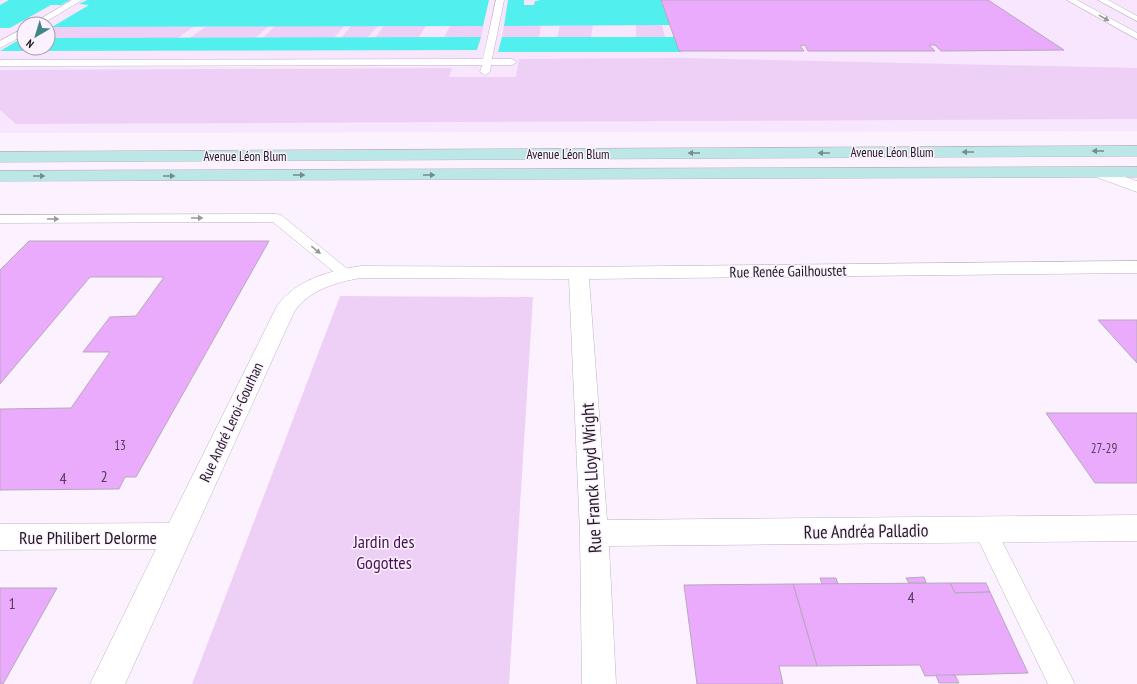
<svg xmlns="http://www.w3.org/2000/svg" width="1137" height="684" font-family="'PT Sans Narrow',sans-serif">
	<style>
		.built { fill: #f7e6fd; fill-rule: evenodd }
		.green { fill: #eed0f7 }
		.water { fill: #51f0ee }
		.building { fill: #eaabfd; stroke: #b5a9b8 }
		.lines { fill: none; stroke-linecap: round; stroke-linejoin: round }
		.service-casing { stroke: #bfb3c3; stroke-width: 1 }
		.minor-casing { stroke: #bfb3c3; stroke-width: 1 }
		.secondary-casing { stroke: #bfb3c3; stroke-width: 1 }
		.service { fill: #fff; fill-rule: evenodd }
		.minor { fill: #fff; fill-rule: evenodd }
		.secondary { fill: #bbe7e7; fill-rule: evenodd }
		.oneway { fill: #9a989b }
		.oneway2 { fill: #758b8d }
		.labels { text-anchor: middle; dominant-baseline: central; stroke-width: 3; stroke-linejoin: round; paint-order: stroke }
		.far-street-label { font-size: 13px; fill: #1f1a20; stroke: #fcf2ff }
		.number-label { font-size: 13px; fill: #523e57 }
		.street-label { font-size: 15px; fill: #1f1a20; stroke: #fcf2ff }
		.near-number-label { font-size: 16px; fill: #523e57 }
		.near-street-label { font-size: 18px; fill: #1f1a20; stroke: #fcf2ff }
		.near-park-label { font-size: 18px; fill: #480e57; stroke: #fcf2ff }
	</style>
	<rect width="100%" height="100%" fill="#fcf2ff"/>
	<path class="built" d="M0,0H1137V131L0,133ZM24,24H48V48H24Z"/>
	<g class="green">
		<path d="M593,25L591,37H557L560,26Z"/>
		<path d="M636,25H662L665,37H636Z"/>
		<path d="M269,26L255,38H190L205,27Z"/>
		<path d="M275,26H344L334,38H263Z"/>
		<path d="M351,26H378L368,37L341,38Z"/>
		<path d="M384,26H426L419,37L375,38Z"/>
		<path d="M450,26H483L481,37H444Z"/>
		<path d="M504,26H541L539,37H502Z"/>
		<path d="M52,27H193L178,38H48V29Z"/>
		<path d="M683,58L1137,68V119L16,124L0,110V70L452,68L449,77H516L519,59Z"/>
		<path d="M340,296L533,297L509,684H192Z"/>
	</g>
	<g class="water">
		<path d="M9,0H70L61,5H51L10,28H0V5Z"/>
		<path d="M87,0H489L483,26L52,27L89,5L79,4Z"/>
		<path d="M508,0H524V5H534L535,1L541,0H661L670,25L504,26Z"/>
		<path d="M481,37L477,50L0,51L22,38H24V48H48V38Z"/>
		<path d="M502,37H674L682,52H498Z"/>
	</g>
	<g class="building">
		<path d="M661,0H988L1064,50L941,51L935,45H929L935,51H808L805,45L800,46L804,51H679Z"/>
		<path d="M29,241H269L136,477H125L119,489L0,490V409L71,408L110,352H83L110,317L136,316L164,277H90L0,384V270Z"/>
		<path d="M1098,320H1137V363Z"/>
		<path d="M1046,413H1137V483H1095Z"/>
		<path d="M924,577L926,583H909L906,578Z"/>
		<path d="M820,578H836L838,584H822Z"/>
		<path d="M950,583H986L990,592L955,593Z"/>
		<path d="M950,583L955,593L990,592L1028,673L925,676L920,665L817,666L793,584Z"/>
		<path d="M793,584L817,666H779L783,684H697L684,585Z"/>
		<path d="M0,588H57L3,684H0Z"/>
		<path d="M936,675H955L959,683H939Z"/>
	</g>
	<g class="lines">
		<defs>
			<g id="service">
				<path d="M72,0H82L42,24H32Z"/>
				<path d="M496,0H504L492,59H512L517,62L512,65H491L490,72L485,75L480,72L482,65L0,66V60L483,59Z"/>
				<path d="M1067,0H1077L1137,33V39Z"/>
				<path d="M1098,0H1108L1137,16V21Z"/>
				<path d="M24,28V35L0,48V41Z"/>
				<path d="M276,214L281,215L350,271L353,274L350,277L345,279L340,277L273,222L0,223V215Z"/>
				<path d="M984,519L992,522L1075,684H1048L973,529L976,522Z"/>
			</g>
			<g id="minor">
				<path d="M1099,168L1137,181V192L1093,176L1091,173L1093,170Z"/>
				<path d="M1137,261V273L589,279L607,520L1137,515V541L609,546L616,684H582L580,533L569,279L361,278C336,282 309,290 294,312L125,684H90L156,549L0,550V524L169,523L277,306C297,279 329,271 361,266L579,267Z"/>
			</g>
			<g id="secondary">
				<path d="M1137,146V156L0,162V152Z"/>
				<path d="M1137,167V177L0,181V171Z"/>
			</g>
		</defs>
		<use href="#service" class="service-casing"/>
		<use href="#minor" class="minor-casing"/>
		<use href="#secondary" class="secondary-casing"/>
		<use href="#service" class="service"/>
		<use href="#minor" class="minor"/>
		<use href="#secondary" class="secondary"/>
	</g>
	<defs><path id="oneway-solid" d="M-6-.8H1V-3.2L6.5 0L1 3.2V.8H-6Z"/></defs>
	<g class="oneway">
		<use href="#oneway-solid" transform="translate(1104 18) rotate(29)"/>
		<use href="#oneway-solid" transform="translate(197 218)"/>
		<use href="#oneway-solid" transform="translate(53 219)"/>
		<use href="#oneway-solid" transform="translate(316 250) rotate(39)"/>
	</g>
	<g class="oneway2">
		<use href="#oneway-solid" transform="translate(1098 151) rotate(180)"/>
		<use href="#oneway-solid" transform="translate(968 152) rotate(180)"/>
		<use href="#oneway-solid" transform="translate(694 153) rotate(180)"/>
		<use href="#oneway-solid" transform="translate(824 153) rotate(180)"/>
		<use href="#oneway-solid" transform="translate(299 175)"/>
		<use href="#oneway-solid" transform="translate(429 175)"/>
		<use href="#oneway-solid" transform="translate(39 176)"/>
		<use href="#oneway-solid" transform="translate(169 176)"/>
	</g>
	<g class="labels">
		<g class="far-street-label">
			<text x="892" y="152">Avenue Léon Blum</text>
			<text x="568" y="154">Avenue Léon Blum</text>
			<text x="245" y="156">Avenue Léon Blum</text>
		</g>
		<g class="number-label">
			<text x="120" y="445">13</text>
			<text x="1104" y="448">27-29</text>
		</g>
		<g class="street-label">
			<text transform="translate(788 271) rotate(-1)">Rue Renée Gailhoustet</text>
			<text transform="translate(231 422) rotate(-65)">Rue André Leroi-Gourhan</text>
		</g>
		<g class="near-number-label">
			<text x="104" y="476">2</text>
			<text x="63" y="478">4</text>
			<text x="911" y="597">4</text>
			<text x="12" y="603">1</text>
		</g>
		<g class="near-street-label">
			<text transform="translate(591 478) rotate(-93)">Rue Franck Lloyd Wright</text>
			<text transform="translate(866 531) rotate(-1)">Rue Andréa Palladio</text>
			<text x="88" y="537">Rue Philibert Delorme</text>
		</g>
		<g class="near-park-label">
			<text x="384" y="541">Jardin des<tspan x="384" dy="21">Gogottes</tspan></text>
		</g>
	</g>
	<g transform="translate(36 36) rotate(218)"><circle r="19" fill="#fcf2ff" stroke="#a49ca6"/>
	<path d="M0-3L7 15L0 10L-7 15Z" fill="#3f8786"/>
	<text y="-6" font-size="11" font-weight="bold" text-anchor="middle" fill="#1f1a20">N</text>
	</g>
</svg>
